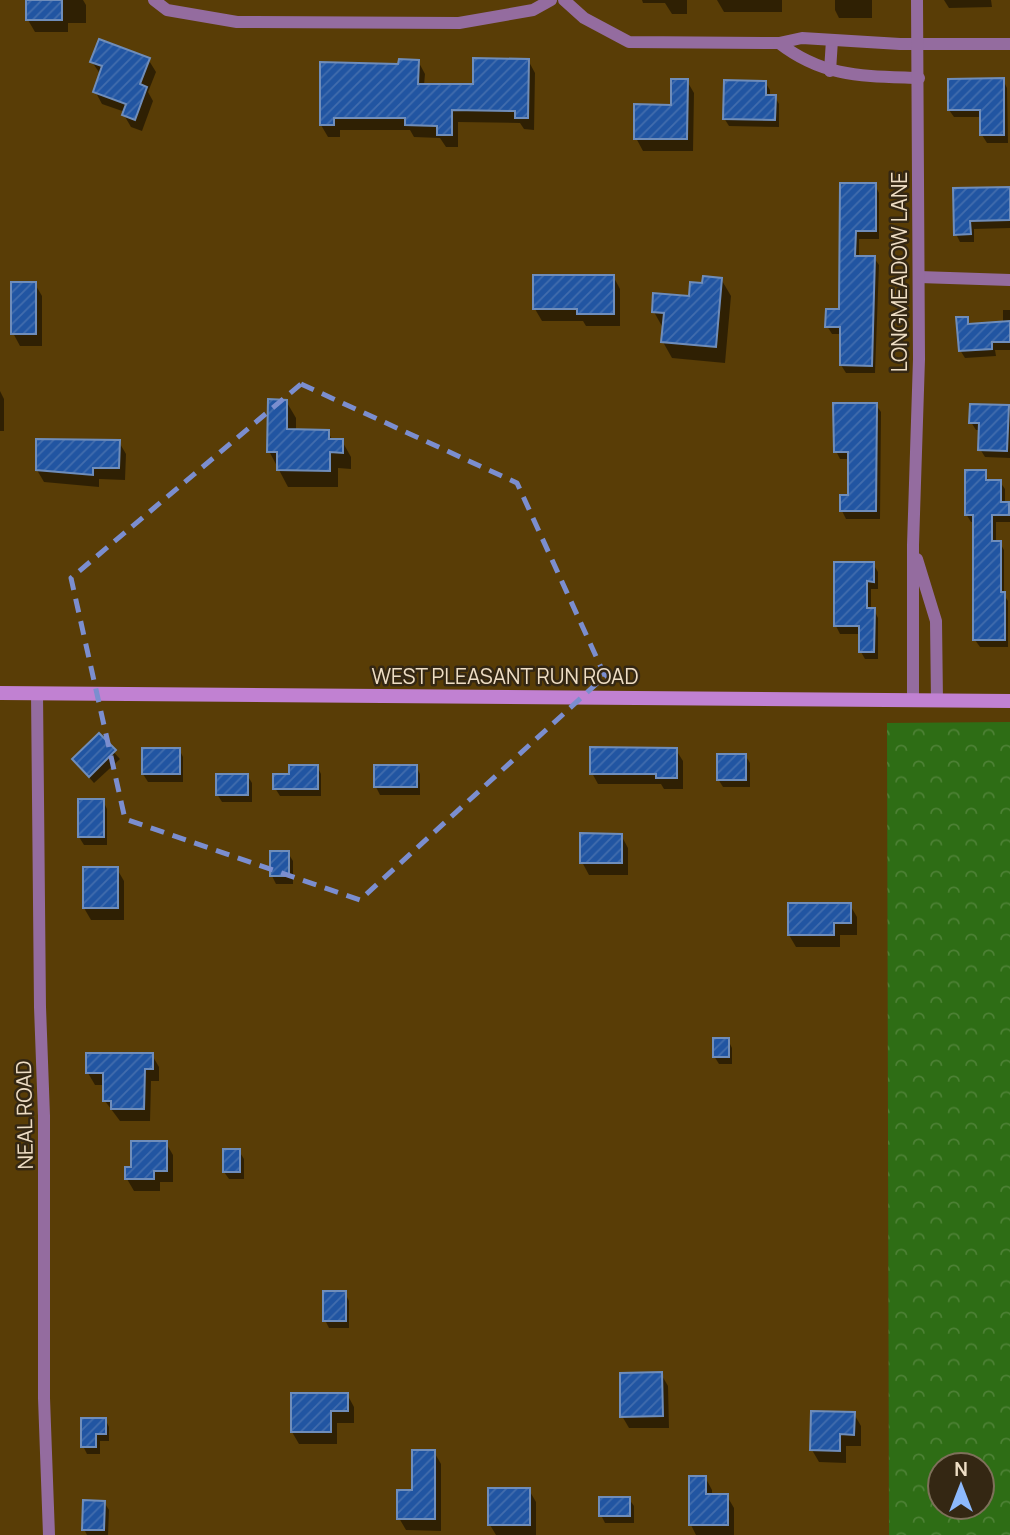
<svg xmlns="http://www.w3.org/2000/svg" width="1010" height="1535" font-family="Manrope,sans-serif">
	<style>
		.forest { fill: url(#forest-crowns); fill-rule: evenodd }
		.shadow { fill: #0007 }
		.building { fill: url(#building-hatch); stroke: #6f8dba; stroke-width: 2 }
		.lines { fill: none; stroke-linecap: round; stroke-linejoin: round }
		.street { stroke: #946c9f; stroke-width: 12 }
		.secondary { stroke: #c181d2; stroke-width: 14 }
		.marked { fill: none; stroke: #7b8ecf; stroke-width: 5; stroke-dasharray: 14 9; stroke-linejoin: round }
		.labels { text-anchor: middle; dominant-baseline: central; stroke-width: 5; stroke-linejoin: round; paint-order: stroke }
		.street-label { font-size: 21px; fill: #eeddc4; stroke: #342713 }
	</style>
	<defs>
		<pattern id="forest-crowns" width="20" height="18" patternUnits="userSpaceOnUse" patternTransform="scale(1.75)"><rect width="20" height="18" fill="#2e6d15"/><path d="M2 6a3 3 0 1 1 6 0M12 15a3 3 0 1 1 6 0" fill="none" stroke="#4d8135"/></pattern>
		<pattern id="building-hatch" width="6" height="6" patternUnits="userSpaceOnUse" patternTransform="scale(1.75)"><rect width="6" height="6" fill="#2155a2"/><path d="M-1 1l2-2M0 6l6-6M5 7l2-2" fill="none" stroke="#426dad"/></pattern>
	</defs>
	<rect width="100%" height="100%" fill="#593d06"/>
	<path class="forest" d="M1010,722V1535H889L887,723ZM940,1465H982V1507H940Z"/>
	<g class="shadow">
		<path d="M28,0H83L86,5V23H68V32H35L28,20Z"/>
		<path d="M642,0H687V14H672L665,3H643Z"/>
		<path d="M717,0H782V12H724Z"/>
		<path d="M835,0H872V18H839L835,10Z"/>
		<path d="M944,0H991L992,7L949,8Z"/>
		<path d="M148,59L156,72L148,92L153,101L142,131L131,127L124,115L125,112L102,104L95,91L101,75L92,62Z"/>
		<path d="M528,60L535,73L534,130L524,129L520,123L458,122V147H446L440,138L414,137L410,130H340V137H328L321,125L400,66L418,61L425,74L424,85L474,86Z"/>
		<path d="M1003,80L1007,88L1008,143H987L982,135V117H954L949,110Z"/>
		<path d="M687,81L694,93L693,151H643L636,138L673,106Z"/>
		<path d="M765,82L770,90V97H775L779,104V127L729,126L724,118Z"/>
		<path d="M1010,183V228L974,229V242H960L956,234L954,190L1010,188Z"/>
		<path d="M841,185H875L879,193V239H859V257L874,258L879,265L875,373H846L841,365V334H832L827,326L840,311Z"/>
		<path d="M613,276L620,289V326H586L583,321H542L535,309Z"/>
		<path d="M721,279L731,296L725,363L672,358L663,342V328L654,312L691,298L704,285Z"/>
		<path d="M35,284L42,296V346H20L13,333Z"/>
		<path d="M1003,310H1010V350H995L996,356L965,358L960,350L967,318L971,326L1003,323Z"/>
		<path d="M0,391L4,399V431H0Z"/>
		<path d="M286,401L296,418V431L328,432L333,441H342L351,457V469L338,468V487H288L269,451Z"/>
		<path d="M876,405L881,412L880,519H846L842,511L849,497V459H840L836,451Z"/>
		<path d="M1008,406L1010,410V458L985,457L980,449L981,430H976L971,422Z"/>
		<path d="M119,442L126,454L125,480L99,479V487L44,482L37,470Z"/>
		<path d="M985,472L989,482H1000L1005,489V504H1008L1010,508V522H996V542L1000,543L1004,550V595L1008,601V647H980L975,640V522H971L966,514Z"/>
		<path d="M873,564L878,572V589H871V610H874L878,618V659H865L861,652V634H840L836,626Z"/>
		<path d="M99,736L120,759L94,783L74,760Z"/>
		<path d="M179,749L183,757V782H148L143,774Z"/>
		<path d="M676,750L683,761V789H664L661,784H598L592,773Z"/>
		<path d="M745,755L750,763V787H723L718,779Z"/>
		<path d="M317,766L321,774V796H280L275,788L291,775Z"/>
		<path d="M416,766L420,774V795H380L376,787Z"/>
		<path d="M247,775L252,783V802H222L217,794Z"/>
		<path d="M103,801L107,809V845H84L79,837Z"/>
		<path d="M621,835L628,848V875H589L582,862Z"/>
		<path d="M288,853L293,861V884H276L272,876Z"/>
		<path d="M117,869L124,881V920H91L84,908Z"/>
		<path d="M850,905L857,917V935H840V947H796L789,935Z"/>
		<path d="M728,1040L732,1048V1064H719L714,1056Z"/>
		<path d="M152,1055L159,1067V1081H151L150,1121H120L105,1101V1085H95L88,1073Z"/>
		<path d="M166,1143L173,1155V1182H160V1191H134L127,1179L132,1169Z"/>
		<path d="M239,1151L244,1159V1179H229L224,1172Z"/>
		<path d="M345,1293L349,1301V1328H329L325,1320Z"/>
		<path d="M661,1374L668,1386L669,1428H629L622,1416Z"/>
		<path d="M347,1394L354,1407V1423H337V1444H299L292,1432Z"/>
		<path d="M854,1414L861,1426V1446H846V1463L819,1462L812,1450Z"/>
		<path d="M105,1419L109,1427V1441H100V1454H87L83,1446Z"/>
		<path d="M434,1452L441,1464V1531L406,1530L399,1518Z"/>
		<path d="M705,1477L712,1490V1496H727L734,1508V1535H696L691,1525Z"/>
		<path d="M529,1490L536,1502V1535H496L490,1525Z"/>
		<path d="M629,1499L634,1506V1523H605L601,1515Z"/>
		<path d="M104,1502L109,1510L108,1535H87L84,1529Z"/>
	</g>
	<g class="building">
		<rect x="26" y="0" width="36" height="20"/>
		<path d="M99,39L150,58L140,84L147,87L135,120L122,115L126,104L93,92L102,66L90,62Z"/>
		<path d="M473,58L529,59L528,118H515V111L452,110V135H437V126L405,125V118H334V125H320V62L398,64L399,59L419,60L418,84H473Z"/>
		<path d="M1004,78V135H980V110H948V79Z"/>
		<path d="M671,79H688L687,139H634V104L671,105Z"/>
		<path d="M724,80L766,81V95H776L775,120L723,119Z"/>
		<path d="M840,183H876V231H856L855,256H875L872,366L840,365V327H825L826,309H839Z"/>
		<path d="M1010,187V220L970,221L971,234L954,235L953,188Z"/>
		<path d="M533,275H614V314H577V309H533Z"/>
		<path d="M703,276L722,278L716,347L661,342L664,313L652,312L653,293L689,296L690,282L702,283Z"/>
		<rect x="11" y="282" width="25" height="52"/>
		<path d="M956,317H968V324L1010,321V342H992V349L959,351Z"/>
		<path d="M268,399L287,400V429L329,430V439H343V453L330,452V471L277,470V452H267Z"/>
		<path d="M833,403H877L876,511H840V495H848V452H834Z"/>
		<path d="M970,404L1009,405L1007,451L978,450L979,423H969Z"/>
		<path d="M36,439L120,440L119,468H93V475L36,470Z"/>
		<path d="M965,470H986V480H1001V502H1009V515H992V541H1001V592H1005V640H973V515H965Z"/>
		<path d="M834,562H874V582L867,581V608H875L874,652H859V626H834Z"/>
		<path d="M99,733L116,750L89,777L72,759Z"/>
		<path d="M590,747L677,748V778H656V774H590Z"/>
		<rect x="142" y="748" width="38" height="26"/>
		<rect x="717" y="754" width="29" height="26"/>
		<path d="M289,765H318V789H273V774H289Z"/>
		<rect x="374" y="765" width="43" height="22"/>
		<rect x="216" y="774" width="32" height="21"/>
		<rect x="78" y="799" width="26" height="38"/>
		<path d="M580,833L622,834V863H580Z"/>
		<rect x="270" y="851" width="19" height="25"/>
		<rect x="83" y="867" width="35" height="41"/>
		<path d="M788,903H851V923H834V935H788Z"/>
		<rect x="713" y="1038" width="16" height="19"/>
		<path d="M86,1053H153V1069H145L144,1109H111V1101H103V1073H86Z"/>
		<path d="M131,1141H167V1171H154V1179H125V1167H131Z"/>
		<rect x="223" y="1149" width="17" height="23"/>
		<rect x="323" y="1291" width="23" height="30"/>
		<path d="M662,1372L663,1416L620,1417V1373Z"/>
		<path d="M291,1393H348V1411H331V1432H291Z"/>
		<path d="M811,1411L855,1412L854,1435L840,1434V1451L810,1450Z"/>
		<path d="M81,1418H106V1434H96V1447H81Z"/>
		<path d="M412,1450H435V1519H397V1490H412Z"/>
		<path d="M689,1476H706V1494H728V1525H689Z"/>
		<rect x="488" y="1488" width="42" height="37"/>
		<rect x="599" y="1497" width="31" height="19"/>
		<path d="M83,1500L105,1501L104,1530H82Z"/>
	</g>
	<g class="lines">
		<g class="street">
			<path d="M154,0L167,10L237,22L459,23L533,10L551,0"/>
			<path d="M564,0L584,18L629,42L779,43"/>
			<path d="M830,71L832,40"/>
			<path d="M919,78C864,76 824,78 779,43L802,38L900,44H1010"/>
			<path d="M919,277L1010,280"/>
			<path d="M917,559L936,621L937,701"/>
			<path d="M37,693L40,1007L44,1116V1398L49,1535"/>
			<path d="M913,701V545L919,359L917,0"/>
		</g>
		<path class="secondary" d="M0,693L1010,701"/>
	</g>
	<path class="marked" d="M301,384L517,483L605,676L360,900L125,819L71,578Z"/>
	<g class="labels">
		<g class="street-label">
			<text transform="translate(899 272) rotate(-90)">LONGMEADOW LANE</text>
			<text x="505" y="676">WEST PLEASANT RUN ROAD</text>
			<text transform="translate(24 1115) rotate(-91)">NEAL ROAD</text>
		</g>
	</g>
	<g transform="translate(961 1486)"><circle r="33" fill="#342713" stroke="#7e705a" stroke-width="2"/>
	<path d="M0-5L12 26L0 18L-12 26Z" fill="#8db9fc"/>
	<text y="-10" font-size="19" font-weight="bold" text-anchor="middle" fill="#eeddc4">N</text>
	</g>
</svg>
